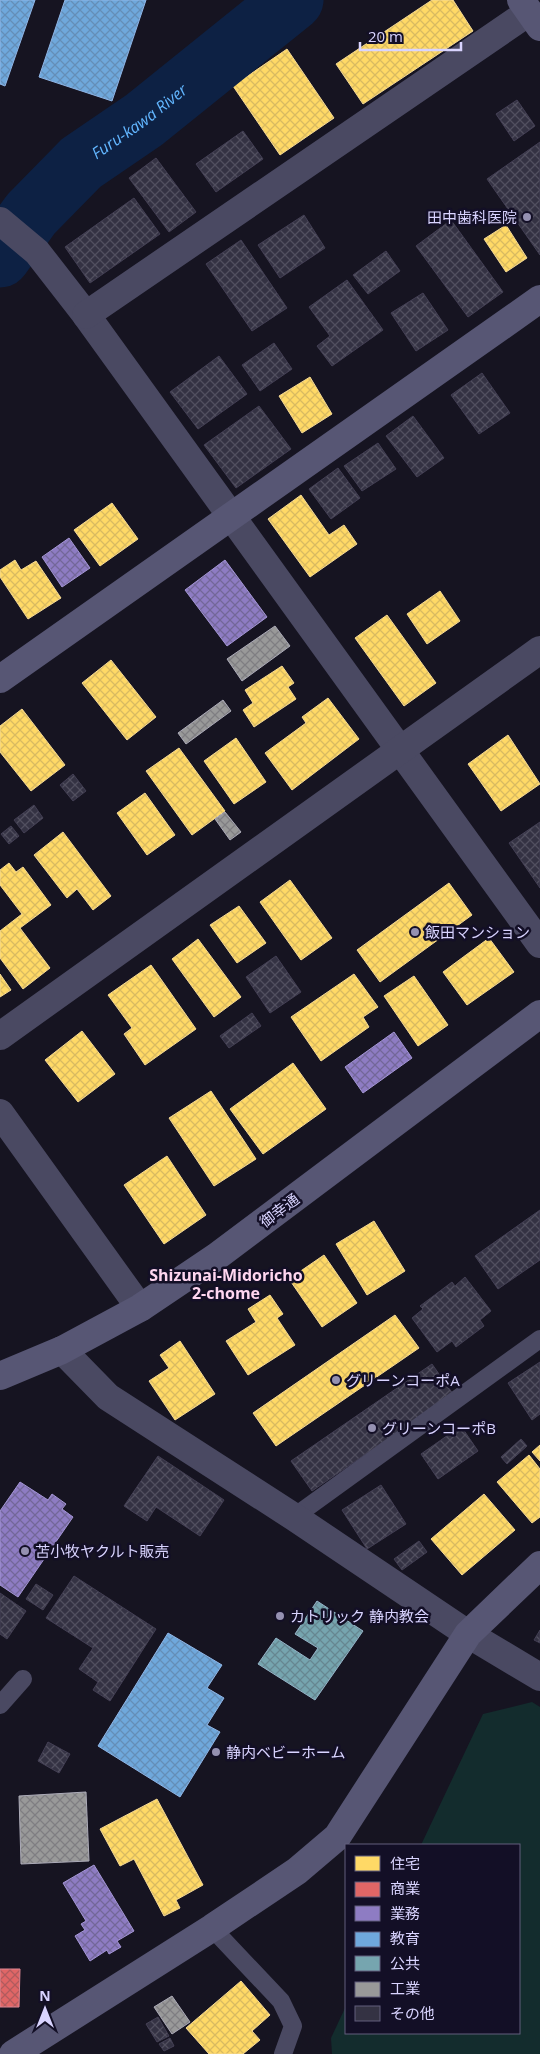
<svg xmlns="http://www.w3.org/2000/svg" width="540" height="2054" font-family="'Open Sans','Noto Sans JP',sans-serif">
	<style>
		.pitch { fill: #132c2d }
		.homes { fill: url(#homes-cross-hatch); stroke: #f4d894 }
		.shops { fill: url(#shops-cross-hatch); stroke: #de8794 }
		.offices { fill: url(#offices-cross-hatch); stroke: #a496d5 }
		.schools { fill: url(#schools-cross-hatch); stroke: #8fb5e6 }
		.public { fill: url(#public-cross-hatch); stroke: #94b3c7 }
		.industry { fill: url(#industry-cross-hatch); stroke: #acabb8 }
		.lines { fill: none; stroke-linecap: round; stroke-linejoin: round }
		.river { stroke: #0d2144; stroke-width: 61 }
		.building { fill: url(#building-cross-hatch); stroke: #433f54 }
		.lane { stroke: #4a4962; stroke-width: 18 }
		.street { stroke: #4a4962; stroke-width: 28 }
		.secondary { stroke: #575674; stroke-width: 28 }
		.poi-dot { fill: #9591b1; stroke: #130f26; stroke-width: 2 }
		.labels { text-anchor: middle; dominant-baseline: central; stroke-width: 5; stroke-linejoin: round; paint-order: stroke }
		.poi-label { font-size: 15px; fill: #d9d4ff; stroke: #130f26; text-anchor: start }
		.street-label { font-size: 15px; fill: #d9d4ff; stroke: #130f26 }
		.water-label { font-size: 16px; font-style: italic; fill: #62b6ff; stroke: #130f26 }
		.neighbourhood-label { font-size: 16px; font-weight: bold; fill: #ffd6f0; stroke: #130f26 }
	</style>
	<defs>
		<pattern id="homes-cross-hatch" width="8" height="8" patternUnits="userSpaceOnUse" patternTransform="scale(1.25)"><rect width="8" height="8" fill="#ffd966"/><path d="M0 0l8 8M0 8l8-8" fill="none" stroke="#d9ba61"/></pattern>
		<pattern id="shops-cross-hatch" width="8" height="8" patternUnits="userSpaceOnUse" patternTransform="scale(1.25)"><rect width="8" height="8" fill="#e06666"/><path d="M0 0l8 8M0 8l8-8" fill="none" stroke="#b05b5e"/></pattern>
		<pattern id="offices-cross-hatch" width="8" height="8" patternUnits="userSpaceOnUse" patternTransform="scale(1.25)"><rect width="8" height="8" fill="#8e7cc3"/><path d="M0 0l8 8M0 8l8-8" fill="none" stroke="#736799"/></pattern>
		<pattern id="schools-cross-hatch" width="8" height="8" patternUnits="userSpaceOnUse" patternTransform="scale(1.25)"><rect width="8" height="8" fill="#6fa8dc"/><path d="M0 0l8 8M0 8l8-8" fill="none" stroke="#648eb8"/></pattern>
		<pattern id="public-cross-hatch" width="8" height="8" patternUnits="userSpaceOnUse" patternTransform="scale(1.25)"><rect width="8" height="8" fill="#76a5af"/><path d="M0 0l8 8M0 8l8-8" fill="none" stroke="#668791"/></pattern>
		<pattern id="industry-cross-hatch" width="8" height="8" patternUnits="userSpaceOnUse" patternTransform="scale(1.25)"><rect width="8" height="8" fill="#999"/><path d="M0 0l8 8M0 8l8-8" fill="none" stroke="#7f7e82"/></pattern>
		<pattern id="building-cross-hatch" width="8" height="8" patternUnits="userSpaceOnUse" patternTransform="scale(1.25)"><rect width="8" height="8" fill="#343243"/><path d="M0 0l8 8M0 8l8-8" fill="none" stroke="#514f5f"/></pattern>
	</defs>
	<rect width="100%" height="100%" fill="#161421"/>
	<path class="pitch" d="M532,1702L540,1707V2054H332L331,2038L346,2006V2033H519V1845H421L483,1714Z"/>
	<g class="homes">
		<path d="M432,0H453L473,31L363,104L336,64Z"/>
		<path d="M287,49L334,118L280,155L233,86Z"/>
		<path d="M506,225L527,258L506,272L484,239Z"/>
		<path d="M310,377L332,414L302,433L279,396Z"/>
		<path d="M301,495L329,535L344,525L357,544L310,577L268,519Z"/>
		<path d="M112,503L138,539L100,566L74,530Z"/>
		<path d="M15,560L21,570L36,561L61,598L28,619L0,577V570Z"/>
		<path d="M440,591L460,621L427,644L407,614Z"/>
		<path d="M387,615L436,683L404,706L355,638Z"/>
		<path d="M111,660L156,717L127,740L82,683Z"/>
		<path d="M282,666L294,683L288,687L296,699L254,727L243,710L253,703L245,690Z"/>
		<path d="M328,698L359,739L292,790L265,753L306,723L302,717Z"/>
		<path d="M22,709L65,765L31,791L0,752V726Z"/>
		<path d="M508,735L540,784L501,811L468,764Z"/>
		<path d="M236,738L266,782L234,804L204,761Z"/>
		<path d="M179,748L225,811L192,835L146,771Z"/>
		<path d="M145,793L175,835L147,855L117,813Z"/>
		<path d="M63,832L111,896L93,910L77,889L67,898L34,855Z"/>
		<path d="M9,863L16,872L23,867L51,905L20,928L50,968L23,989L0,958V931L22,914L0,885V870Z"/>
		<path d="M290,880L332,938L301,960L260,902Z"/>
		<path d="M449,883L472,915L380,982L357,950Z"/>
		<path d="M239,906L266,943L237,963L210,925Z"/>
		<path d="M489,938L514,972L467,1005L443,972Z"/>
		<path d="M198,939L241,997L214,1017L172,959Z"/>
		<path d="M151,965L196,1029L145,1065L124,1034L132,1028L108,995Z"/>
		<path d="M0,974L11,990L0,997Z"/>
		<path d="M354,974L378,1007L363,1017L369,1027L321,1061L291,1017Z"/>
		<path d="M414,976L448,1025L418,1046L384,996Z"/>
		<path d="M82,1031L115,1074L78,1102L45,1060Z"/>
		<path d="M293,1063L326,1109L263,1154L230,1109Z"/>
		<path d="M211,1091L256,1159L214,1186L169,1118Z"/>
		<path d="M167,1156L206,1215L164,1244L124,1185Z"/>
		<path d="M374,1221L405,1271L367,1295L336,1244Z"/>
		<path d="M324,1255L357,1303L322,1327L289,1279Z"/>
		<path d="M270,1295L283,1314L277,1318L295,1345L248,1375L226,1341L256,1322L248,1309Z"/>
		<path d="M395,1315L419,1348L276,1446L253,1413Z"/>
		<path d="M180,1341L215,1394L175,1420L149,1381L169,1368L160,1355Z"/>
		<path d="M540,1445V1461L532,1452Z"/>
		<path d="M529,1455L540,1469V1517L532,1523L497,1482Z"/>
		<path d="M484,1494L515,1530L462,1575L431,1539Z"/>
		<path d="M157,1799L203,1885L176,1900L180,1908L164,1916L134,1859L120,1866L100,1829Z"/>
		<path d="M241,1981L270,2015L252,2031L260,2040L243,2054H209L186,2028Z"/>
	</g>
	<path class="shops" d="M0,1969H20L19,2007H0Z"/>
	<g class="offices">
		<path d="M69,538L90,568L62,587L42,557Z"/>
		<path d="M225,560L267,617L227,646L185,590Z"/>
		<path d="M394,1032L412,1058L363,1093L345,1067Z"/>
		<path d="M20,1482L48,1500L52,1494L66,1504L62,1509L73,1517L18,1597L0,1585V1511Z"/>
		<path d="M94,1865L134,1931L117,1941L121,1947L109,1954L107,1950L90,1961L75,1936L85,1930L81,1924L86,1921L63,1883Z"/>
	</g>
	<g class="schools">
		<path d="M0,0H35L5,86L0,84Z"/>
		<path d="M65,0H146L112,101L39,77Z"/>
		<path d="M168,1633L222,1665L207,1688L224,1698L207,1725L220,1732L180,1797L98,1746Z"/>
	</g>
	<path class="public" d="M317,1601L363,1631L315,1700L258,1664L276,1638L310,1660L318,1648L295,1634Z"/>
	<g class="industry">
		<path d="M275,626L290,646L242,681L227,659Z"/>
		<path d="M223,700L231,711L186,744L178,733Z"/>
		<path d="M225,812L241,832L230,840L215,819Z"/>
		<path d="M86,1792L89,1861L21,1864L19,1796Z"/>
		<path d="M172,1996L190,2022L172,2034L154,2007Z"/>
	</g>
	<g class="lines">
		<path class="river" id="s1" d="M0,257L31,214L81,163L144,120L293,0"/>
	</g>
	<g class="building">
		<path d="M517,100L535,126L514,141L496,114Z"/>
		<path d="M243,131L263,159L216,192L196,164Z"/>
		<path d="M540,142V255L487,179Z"/>
		<path d="M156,158L196,212L169,232L129,178Z"/>
		<path d="M134,198L160,234L90,283L65,247Z"/>
		<path d="M304,215L325,248L280,278L258,245Z"/>
		<path d="M451,220L503,292L468,317L416,246Z"/>
		<path d="M241,240L287,308L252,331L206,264Z"/>
		<path d="M386,251L400,271L368,294L353,275Z"/>
		<path d="M347,280L383,330L332,366L317,346L330,336L309,307Z"/>
		<path d="M423,293L448,330L416,351L391,313Z"/>
		<path d="M274,343L292,369L260,391L242,365Z"/>
		<path d="M219,356L247,394L198,429L170,392Z"/>
		<path d="M482,373L510,413L479,434L451,395Z"/>
		<path d="M259,406L291,449L236,488L204,445Z"/>
		<path d="M413,416L444,458L417,477L386,436Z"/>
		<path d="M378,443L396,469L362,491L344,466Z"/>
		<path d="M338,468L360,498L331,519L309,489Z"/>
		<path d="M73,774L86,791L73,801L60,785Z"/>
		<path d="M34,805L43,818L24,833L14,820Z"/>
		<path d="M540,822V888L509,843Z"/>
		<path d="M11,826L19,836L9,844L1,834Z"/>
		<path d="M276,956L301,992L270,1013L246,977Z"/>
		<path d="M252,1013L261,1026L229,1048L220,1036Z"/>
		<path d="M540,1210V1260L498,1289L475,1256Z"/>
		<path d="M465,1277L491,1311L480,1320L484,1326L456,1347L452,1341L437,1352L412,1318L423,1309L420,1306L452,1282L455,1286Z"/>
		<path d="M540,1362V1414L532,1420L508,1383Z"/>
		<path d="M432,1364L453,1394L312,1491L291,1461Z"/>
		<path d="M461,1426L478,1451L438,1479L421,1454Z"/>
		<path d="M521,1439L527,1446L507,1464L501,1457Z"/>
		<path d="M158,1456L224,1500L200,1536L156,1507L147,1521L124,1506Z"/>
		<path d="M381,1485L406,1524L367,1549L342,1510Z"/>
		<path d="M419,1541L427,1552L402,1570L394,1559Z"/>
		<path d="M74,1576L156,1629L110,1701L93,1690L98,1682L79,1669L93,1648L46,1618Z"/>
		<path d="M36,1584L53,1595L43,1610L26,1599Z"/>
		<path d="M0,1593L26,1611L7,1639L0,1634Z"/>
		<path d="M540,1630V1643L534,1640Z"/>
		<path d="M48,1742L70,1754L59,1773L38,1761Z"/>
		<path d="M158,2017L169,2036L157,2042L146,2024Z"/>
		<path d="M170,2038L174,2046L164,2051L159,2044Z"/>
	</g>
	<g class="lines">
		<g class="lane">
			<path d="M294,1517L540,1339"/>
			<path d="M0,1705L23,1679"/>
			<path d="M212,1928L281,2001L293,2026L283,2054"/>
		</g>
		<g class="street">
			<path d="M0,221L37,252L86,315L540,944"/>
			<path d="M86,315L529,12"/>
			<path d="M0,1036L540,650"/>
			<path d="M0,1113L140,1308"/>
			<path d="M62,1350L108,1397L294,1517L468,1634L540,1677"/>
		</g>
		<g class="secondary">
			<path d="M521,0L540,27"/>
			<path d="M0,679L540,299"/>
			<path d="M0,1376L62,1350L140,1308L216,1257L540,1014"/>
			<path d="M13,2054L212,1928L297,1871L337,1837L468,1634L540,1565"/>
		</g>
	</g>
	<g class="poi-dot">
		<circle cx="527" cy="217" r="5"/>
		<circle cx="415" cy="932" r="5"/>
		<circle cx="336" cy="1380" r="5"/>
		<circle cx="372" cy="1428" r="5"/>
		<circle cx="25" cy="1551" r="5"/>
		<circle cx="280" cy="1616" r="5"/>
		<circle cx="216" cy="1752" r="5"/>
	</g>
	<g class="labels">
		<g class="poi-label">
			<text x="517" y="217" text-anchor="end">田中歯科医院</text>
			<text x="425" y="932">飯田マンション</text>
			<text x="346" y="1380">グリーンコーポA</text>
			<text x="382" y="1428">グリーンコーポB</text>
			<text x="35" y="1551">苫小牧ヤクルト販売</text>
			<text x="290" y="1616">カトリック 静内教会</text>
			<text x="226" y="1752">静内ベビーホーム</text>
		</g>
		<g class="street-label">
			<text transform="translate(279 1210) rotate(-37)">御幸通</text>
		</g>
		<g class="water-label">
			<text stroke="none"><textPath href="#s1" startOffset="196">Furu-kawa River</textPath></text>
		</g>
		<g class="neighbourhood-label">
			<text x="226" y="1275">Shizunai-Midoricho<tspan x="226" dy="18">2-chome</tspan></text>
		</g>
	</g>
	<rect x="345" y="1844" width="175" height="190" fill="#130f26" stroke="#625e7d"/>
	<rect x="355" y="1856" width="25" height="15" fill="#ffd966" stroke="#625e7d"/>
	<text x="390" y="1869" font-size="15" fill="#d9d4ff">住宅</text>
	<rect x="355" y="1882" width="25" height="15" fill="#e06666" stroke="#625e7d"/>
	<text x="390" y="1894" font-size="15" fill="#d9d4ff">商業</text>
	<rect x="355" y="1906" width="25" height="15" fill="#8e7cc3" stroke="#625e7d"/>
	<text x="390" y="1919" font-size="15" fill="#d9d4ff">業務</text>
	<rect x="355" y="1932" width="25" height="15" fill="#6fa8dc" stroke="#625e7d"/>
	<text x="390" y="1944" font-size="15" fill="#d9d4ff">教育</text>
	<rect x="355" y="1956" width="25" height="15" fill="#76a5af" stroke="#625e7d"/>
	<text x="390" y="1969" font-size="15" fill="#d9d4ff">公共</text>
	<rect x="355" y="1982" width="25" height="15" fill="#999999" stroke="#625e7d"/>
	<text x="390" y="1994" font-size="15" fill="#d9d4ff">工業</text>
	<rect x="355" y="2006" width="25" height="15" fill="#343243" stroke="#625e7d"/>
	<text x="390" y="2019" font-size="15" fill="#d9d4ff">その他</text>
	<g transform="translate(45 2009)" stroke="#130f26" stroke-width="4" paint-order="stroke">
	<path d="M0-4L9 19L0 12L-9 19Z" fill="#d9d4ff"/>
	<text y="-8" font-size="14" font-weight="bold" text-anchor="middle" fill="#d9d4ff">N</text>
	</g>
	<path d="M360 42v8h101v-8" fill="none" stroke="#d9d4ff" stroke-width="2.5"/>
	<text x="368" y="42" font-size="15" fill="#d9d4ff" stroke="#130f26" stroke-width="4" paint-order="stroke">20 m</text>
</svg>
